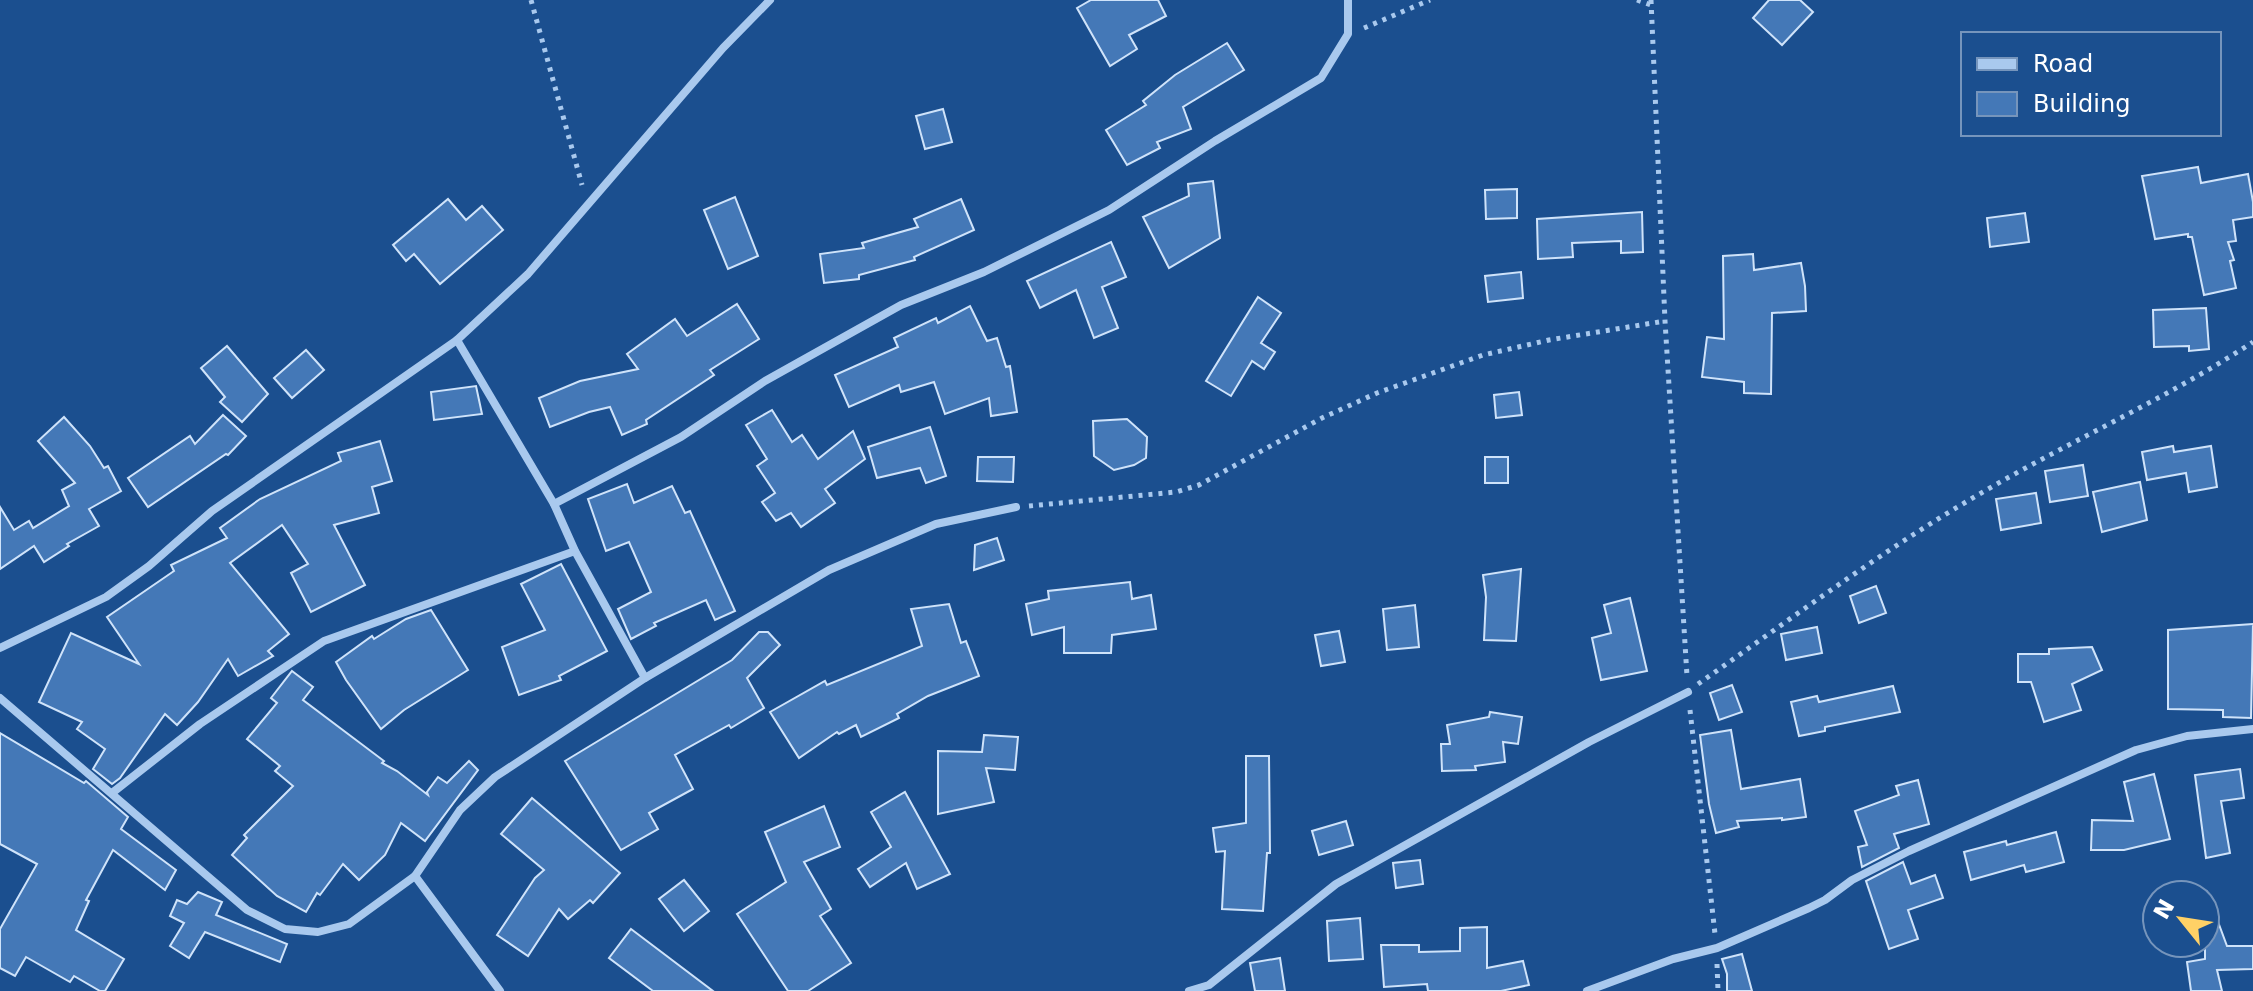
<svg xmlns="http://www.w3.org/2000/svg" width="2253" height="991" font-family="'DejaVu Sans',sans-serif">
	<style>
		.building { fill: #4478b7; stroke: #cfe3fa; stroke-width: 2 }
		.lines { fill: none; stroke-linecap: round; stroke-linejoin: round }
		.path { stroke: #a9c9ee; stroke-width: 5; stroke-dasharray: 4 6; stroke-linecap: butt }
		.minor { stroke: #a9c9ee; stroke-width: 8 }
	</style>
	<rect width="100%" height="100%" fill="#1b4f8f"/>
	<g class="building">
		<path d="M1091,0H1158L1166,16L1129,35L1137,49L1110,66L1077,8Z"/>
		<path d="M1769,0H1800L1813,12L1782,45L1753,18Z"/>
		<path d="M1227,43L1244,70L1183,107L1191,129L1157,142L1160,148L1127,165L1106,130L1146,105L1143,101L1175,75Z"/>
		<path d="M943,109L952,142L925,149L916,116Z"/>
		<path d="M2198,167L2201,183L2248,174L2253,202V217L2233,220L2236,241L2228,242L2234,260L2230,261L2236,288L2204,295L2192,237H2188V234L2155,239L2142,176Z"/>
		<path d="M1213,181L1220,238L1169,268L1143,217L1189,196L1188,184Z"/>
		<path d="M1517,189V218L1486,219L1485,190Z"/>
		<path d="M735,197L758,256L728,269L704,210Z"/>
		<path d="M448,199L466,220L482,206L503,230L440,284L414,254L406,261L393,245Z"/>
		<path d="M961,199L974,230L914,257L915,260L859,275V279L824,283L820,254L864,248L862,243L918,227L914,219Z"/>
		<path d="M1642,212L1643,252L1621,253V241L1572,243L1573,257L1538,259L1537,219Z"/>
		<path d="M2025,213L2029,242L1990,247L1987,218Z"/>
		<path d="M1111,242L1126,277L1102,287L1118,328L1094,338L1076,290L1040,308L1027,281Z"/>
		<path d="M1753,254L1754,270L1801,263L1805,286L1806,311L1772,313L1771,394L1744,393V382L1702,377L1707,337L1724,339L1723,256Z"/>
		<path d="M1521,272L1523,298L1488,302L1485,276Z"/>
		<path d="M1258,297L1281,313L1261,343L1275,352L1264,369L1252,361L1231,396L1206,381Z"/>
		<path d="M737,304L759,339L710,370L714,375L646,420L647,424L622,435L610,407L589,412L550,427L539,398L580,381L638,369L627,354L675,319L687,336Z"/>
		<path d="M970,306L987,341L997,338L1006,367L1010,366L1017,412L991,416L989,398L945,414L934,382L901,392L899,385L849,407L835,375L898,347L894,338L936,318L938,323Z"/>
		<path d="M2206,308L2209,349L2189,351V346L2154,347L2153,310Z"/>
		<path d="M227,346L268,394L242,422L220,402L225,397L201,368Z"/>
		<path d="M306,350L324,370L292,398L274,378Z"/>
		<path d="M476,386L482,414L434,420L431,392Z"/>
		<path d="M1519,392L1522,415L1496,418L1494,395Z"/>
		<path d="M772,410L792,442L802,435L818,459L853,431L865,459L825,489L835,503L801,527L791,513L776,521L762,502L775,493L757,466L767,459L746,425Z"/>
		<path d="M223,415L246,436L228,455L226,454L148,507L128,478L190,436L195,444Z"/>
		<path d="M64,417L90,446L104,468L108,466L121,491L89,509L99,526L67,544L69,546L44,562L34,546L0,569V507L14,530L29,521L33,528L69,506L62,490L75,483L38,441Z"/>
		<path d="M1127,419L1147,437L1146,458L1134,465L1114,470L1094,456L1093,421Z"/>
		<path d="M930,427L946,476L926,483L920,468L877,478L868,447Z"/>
		<path d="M380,441L392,481L372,487L379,513L334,525L365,585L311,612L291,573L308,564L282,525L230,563L289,634L268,651L273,656L238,676L228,659L198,702L177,725L165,714L120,778L112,784L93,769L105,749L77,729L82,722L39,702L71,633L139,664L107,617L174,571L171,565L227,538L220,528L260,499L341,461L338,453Z"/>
		<path d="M2173,446L2174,452L2211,446L2217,487L2189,492L2186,473L2147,480L2142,452Z"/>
		<path d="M978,457H1014L1013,482L977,481Z"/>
		<rect x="1485" y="457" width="23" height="26"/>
		<path d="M2083,465L2088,496L2050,502L2045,471Z"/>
		<path d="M2140,482L2147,520L2102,532L2093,492Z"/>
		<path d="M627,484L634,503L672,486L685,513L690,511L735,611L715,620L706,600L654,623L656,626L631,639L618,609L651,592L629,542L606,551L588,499Z"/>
		<path d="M2036,493L2041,523L2001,530L1996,499Z"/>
		<path d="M997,538L1004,560L974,570L975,545Z"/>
		<path d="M561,564L607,651L559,676L561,680L519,695L502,647L545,630L521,584Z"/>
		<path d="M1521,569L1516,641L1484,640L1486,597L1483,575Z"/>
		<path d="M1130,582L1132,599L1151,595L1156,629L1112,635L1111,653H1064V627L1032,635L1026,604L1049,599L1048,591Z"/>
		<path d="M1876,586L1886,613L1859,623L1850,596Z"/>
		<path d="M1630,598L1647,671L1601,680L1592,638L1611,633L1604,605Z"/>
		<path d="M949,604L961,643L966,641L979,676L928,696L897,714L899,718L861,737L856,725L839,734L837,732L799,758L770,712L825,681L827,685L922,646L911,609Z"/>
		<path d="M1415,605L1419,647L1387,650L1383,609Z"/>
		<path d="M431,610L468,670L404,710L381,729L346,680L336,662L372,636L374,639L406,619Z"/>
		<path d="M2253,624L2251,718L2223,717V710L2168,709V630Z"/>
		<path d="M1817,627L1822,653L1786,660L1781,634Z"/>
		<path d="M1339,631L1345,662L1321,666L1315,635Z"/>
		<path d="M759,632H768L780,645L747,678L764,708L731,728L729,725L675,755L693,789L649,813L658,829L621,850L565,761L732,660Z"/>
		<path d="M2092,647L2102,670L2072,684L2081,710L2044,722L2031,682H2018V654H2049V649Z"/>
		<path d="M292,671L313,687L303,700L384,761L382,763L397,771L428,795L427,792L438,777L447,783L469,761L478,770L425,841L401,823L385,855L359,880L343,864L320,895L317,893L306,912L277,896L232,855L247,838L244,835L293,786L275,771L280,766L247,739L277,703L271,698Z"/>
		<path d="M1732,685L1742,712L1719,720L1710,693Z"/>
		<path d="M1893,686L1900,712L1825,727V731L1799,736L1791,702L1817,696L1819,702Z"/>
		<path d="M1490,712L1522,717L1518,744L1503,742L1505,762L1475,766L1476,770L1442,771L1441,744H1450L1447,725L1489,717Z"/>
		<path d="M1731,730L1741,789L1800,779L1806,817L1782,820V818L1737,821L1739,827L1716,833L1709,804L1700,735Z"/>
		<path d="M0,733L84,783L86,781L128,817L121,829L176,870L165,890L113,850L86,900L89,901L76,930L124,959L105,991H100L74,976L70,982L26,957L15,976L0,968V929L37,864L0,844Z"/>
		<path d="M984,735L1018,737L1015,770L986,768L994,802L938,814V751L982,752Z"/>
		<path d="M1246,756H1269L1270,853H1267L1263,911L1222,909L1225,851L1216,852L1213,828L1246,823Z"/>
		<path d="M2240,769L2244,798L2221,801L2230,853L2206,858L2195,775Z"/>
		<path d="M2154,774L2170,839L2124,850H2091L2092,820L2133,821L2124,782Z"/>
		<path d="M1918,780L1929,824L1894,834L1899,848L1862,867L1858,847L1867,845L1855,811L1899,795L1896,786Z"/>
		<path d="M905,792L950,874L917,889L906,863L870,887L858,869L891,847L871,812Z"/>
		<path d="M532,798L620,873L593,903L590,900L568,919L559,909L528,956L497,935L535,878L544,870L501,834Z"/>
		<path d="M824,806L840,847L804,862L831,909L820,916L851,963L808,991H788L737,914L786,882L765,832Z"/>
		<path d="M1346,821L1353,845L1319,855L1312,831Z"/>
		<path d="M2056,832L2064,862L2026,872L2024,865L1971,880L1964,852L2006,841L2007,845Z"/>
		<path d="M1420,860L1423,884L1396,888L1393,863Z"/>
		<path d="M1903,862L1911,884L1935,875L1943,898L1908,910L1918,939L1889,949L1866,881Z"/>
		<path d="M684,880L709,911L684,931L659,899Z"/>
		<path d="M198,892L222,902L216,915L287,944L280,962L205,932L189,958L170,946L184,923L170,916L177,900L187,904Z"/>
		<path d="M2207,892L2227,946H2253V969L2217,970L2222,991H2191L2187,962L2205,959V893Z"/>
		<path d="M1360,918L1363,959L1329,961L1327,921Z"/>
		<path d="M1487,927V968L1523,961L1529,985L1501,991H1428L1427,984L1384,987L1381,945H1419V952L1460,951V928Z"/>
		<path d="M631,929L713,991H653L609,958Z"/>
		<path d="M1742,954L1752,991H1727V974L1722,959Z"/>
		<path d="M1280,958L1285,991H1255L1250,963Z"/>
	</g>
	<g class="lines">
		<g class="path">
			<path d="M531,0L582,185"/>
			<path d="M1637,0L1651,5"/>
			<path d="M1651,0L1665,321L1687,676"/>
			<path d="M1364,28L1430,0"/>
			<path d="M1029,506L1176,492L1199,485L1322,418L1377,393L1483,355L1549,340L1665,321"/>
			<path d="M1698,684C1788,621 1876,555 1971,499C2063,444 2163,401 2253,342"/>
			<path d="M1690,710L1715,934"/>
			<path d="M1717,964L1718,991"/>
		</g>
		<g class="minor">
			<path d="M457,340L554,504L575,551L645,678"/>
			<path d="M554,504L681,437L765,381L901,305L984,272L1109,210L1215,141L1321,78L1348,34V0"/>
			<path d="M0,648L106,597L149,566L212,511L457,340L528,274L723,48L770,0"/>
			<path d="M0,698L247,910L285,929L318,932L349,924L415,876L460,810L495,777L645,678L829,570L936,524L1016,507"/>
			<path d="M112,793L200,724L324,641L575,551"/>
			<path d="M415,876L500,991"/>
			<path d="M1189,991L1209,985L1336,884L1589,742L1688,692"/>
			<path d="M1587,991L1673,959L1717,948L1809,908L1825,900L1852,880L1909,851L2136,750L2187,736L2253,729"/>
		</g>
	</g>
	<rect x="1961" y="32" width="260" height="104" fill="#1b4f8f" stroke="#7695bc" stroke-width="2"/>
	<rect x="1977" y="58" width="40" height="12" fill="#a9c9ee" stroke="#7695bc" stroke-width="2"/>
	<text x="2033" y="72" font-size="24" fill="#ffffff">Road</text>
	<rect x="1977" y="92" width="40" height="24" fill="#4478b7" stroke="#7695bc" stroke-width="2"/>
	<text x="2033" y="112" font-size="24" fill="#ffffff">Building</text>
	<g transform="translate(2181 919) rotate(300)"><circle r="38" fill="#1b4f8f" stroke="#7695bc" stroke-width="2"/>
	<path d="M0-6L14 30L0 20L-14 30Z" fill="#ffd166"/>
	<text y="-12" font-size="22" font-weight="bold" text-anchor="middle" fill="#ffffff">N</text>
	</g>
</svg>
